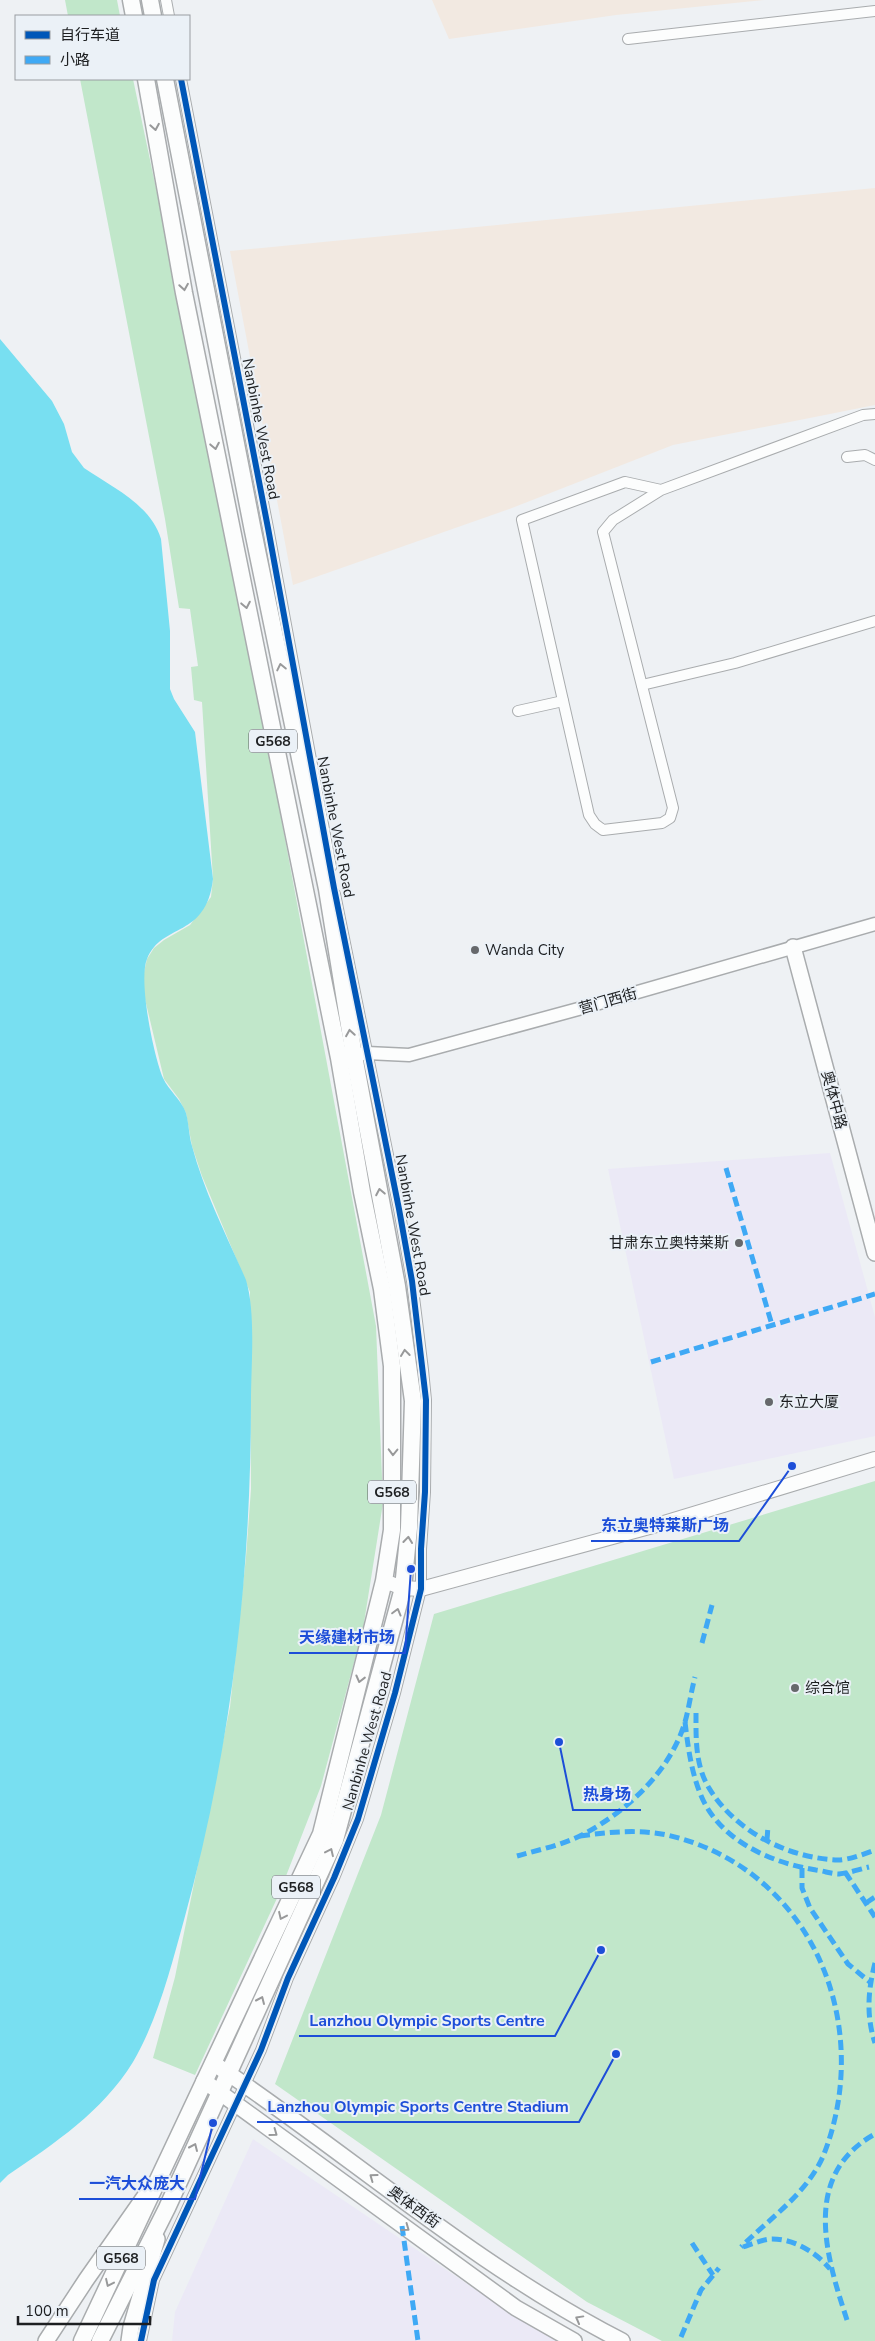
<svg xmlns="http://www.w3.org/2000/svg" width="875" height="2341" font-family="'Nunito Sans','Noto Sans SC',sans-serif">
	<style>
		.commercial { fill: #ebe9f6 }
		.industrial { fill: #f2e9e1 }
		.green { fill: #c1e7ca }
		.water { fill: #78dff1 }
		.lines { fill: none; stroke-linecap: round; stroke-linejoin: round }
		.minor-casing { stroke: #a9acae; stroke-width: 12 }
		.tertiary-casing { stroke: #a9acae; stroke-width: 15 }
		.secondary-casing { stroke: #a9acae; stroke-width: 16 }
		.primary-casing { stroke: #a9acae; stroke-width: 18 }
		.trunk-casing { stroke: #a9acae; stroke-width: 19 }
		.minor { stroke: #fcfdfd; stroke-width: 10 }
		.tertiary { stroke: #fcfdfd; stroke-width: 12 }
		.secondary { stroke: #fcfdfd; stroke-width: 14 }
		.primary { stroke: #fcfdfd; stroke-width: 15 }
		.trunk { stroke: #fcfdfd; stroke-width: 16 }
		.quiet { stroke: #3fa9f5; stroke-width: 5; stroke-dasharray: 10 5; stroke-linecap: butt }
		.cycleway-casing { stroke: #ebf1f7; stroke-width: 9 }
		.cycleway { stroke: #0057b8; stroke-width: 6 }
		.oneway { stroke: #98999a }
		.poi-dot { fill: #66686b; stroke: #ebf1f7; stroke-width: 2 }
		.labels { text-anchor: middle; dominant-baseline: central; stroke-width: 4; stroke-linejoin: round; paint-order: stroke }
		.shield { fill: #ebf1f7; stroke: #5b5e61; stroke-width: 1 }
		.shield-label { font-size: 14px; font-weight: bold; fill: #1d1f21 }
		.street-label { font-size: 15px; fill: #1d1f21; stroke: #ebf1f7 }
		.poi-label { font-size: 15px; fill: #1d1f21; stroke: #ebf1f7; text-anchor: start }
		.leader { fill: none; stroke: #1d4ed8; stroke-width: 2 }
		.callout-dot { fill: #1d4ed8; stroke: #ebf1f7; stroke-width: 2 }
		.callout-label { font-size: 16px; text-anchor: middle; font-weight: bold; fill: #1d4ed8; stroke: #ebf1f7; stroke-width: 4; stroke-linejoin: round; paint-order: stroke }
	</style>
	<rect width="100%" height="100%" fill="#eef1f4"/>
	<g class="commercial">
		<path d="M830,1153L875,1317V1436L674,1479L608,1169Z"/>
		<path d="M253,2139L491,2300L557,2341H172L175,2312Z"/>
	</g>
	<g class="industrial">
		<path d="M432,0H764L616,15L449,39Z"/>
		<path d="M875,188V405L673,445L512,508L293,585L230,251Z"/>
	</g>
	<g class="green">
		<path d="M65,0H117L120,16H68Z"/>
		<path d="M80,79H133L223,507L376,1326L383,1503L363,1629L321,1786L279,1894L195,2075L153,2058L175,1977L230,1707L246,1557L251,1489L250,1292L202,1176L192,1146L186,1113L179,1099L164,1079L144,995V972L147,959L154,948L164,940L190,925L211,897L213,879L202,702L194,700L191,667L198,666L190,609L179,608L165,519Z"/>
		<path d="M875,1481V2341H662L587,2302L275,2084L381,1815L434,1614Z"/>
	</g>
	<path class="water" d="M0,339L52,401L64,424L72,452L84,468C112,487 151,505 161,539L170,631V689L174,699L195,732L213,879C206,939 162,922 147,959C138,981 154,1057 163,1078C169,1091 181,1099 186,1113C189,1124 189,1136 192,1146C204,1192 227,1236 246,1280C256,1313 251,1365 251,1401C251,1578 231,1749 184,1920C171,1967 158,2019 133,2062C102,2112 55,2143 8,2175L0,2183Z"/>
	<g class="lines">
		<defs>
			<g id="minor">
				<path d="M166,0L169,16"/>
				<path d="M628,39L875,11"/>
				<path d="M181,79L268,528L331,867"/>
				<path d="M847,457L865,455L875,460"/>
				<path d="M661,490L613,520L603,532L673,808L670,818L662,823L603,830L595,824L589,815L522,520L625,482L661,490L863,415L875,414"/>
				<path d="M642,685L735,663L875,621"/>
				<path d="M518,711L563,701"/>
				<path d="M141,2341L154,2280L261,2050L288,1978L334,1878L358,1819L395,1693L421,1589V1549L425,1492L426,1400L423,1370L412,1281L399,1209L335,894"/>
			</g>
			<path id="tertiary" d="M346,1057L367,1053L409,1055L582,1008L875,924"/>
			<path id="secondary" d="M384,1581L403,1588L421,1589L664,1523L875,1459"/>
			<g id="primary">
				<path d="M793,947L875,1253"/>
				<path d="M213,2063C349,2154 475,2266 622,2341"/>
				<path d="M204,2081L516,2308L574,2341"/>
				<path d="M46,2341L86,2280L145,2196"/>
				<path d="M129,2341L131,2327L157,2239"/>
			</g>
			<g id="trunk">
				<path d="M131,0L134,16"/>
				<path d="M150,0L153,16"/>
				<path d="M82,2341L321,1834L384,1581L392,1530V1366L382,1289L362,1192L339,1058L184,293L146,79"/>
				<path d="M100,2341L167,2208L335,1840L403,1588L409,1528L413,1401L397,1286L354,1056L327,889L253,531L165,79"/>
			</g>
		</defs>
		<use href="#minor" class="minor-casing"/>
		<use href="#tertiary" class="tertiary-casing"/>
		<use href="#secondary" class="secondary-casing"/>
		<use href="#primary" class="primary-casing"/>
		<use href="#trunk" class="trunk-casing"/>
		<use href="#minor" class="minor"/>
		<use href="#tertiary" class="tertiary"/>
		<use href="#secondary" class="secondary"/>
		<use href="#primary" class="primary"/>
		<use href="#trunk" class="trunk"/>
		<g class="quiet">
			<path d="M726,1168L772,1325"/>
			<path d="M651,1362L875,1294"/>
			<path d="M702,1643L712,1605"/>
			<path d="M696,1713C696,1738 695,1765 709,1788C735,1831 787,1858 838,1860C849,1860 864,1854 875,1850"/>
			<path d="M685,1722C688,1747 691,1770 700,1793C718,1840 771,1863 816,1870C824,1871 832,1874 839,1874C849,1873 860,1869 869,1867"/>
			<path d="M580,1836C609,1832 639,1829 667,1835C811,1868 875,2023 824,2154C808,2193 770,2218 741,2247"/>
			<path d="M767,1840L768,1826"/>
			<path d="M517,1856C538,1850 562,1845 582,1835C626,1812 670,1772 685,1722C689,1708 691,1692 695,1677"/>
			<path d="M802,1868V1888L810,1908L848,1964L871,1983"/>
			<path d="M845,1872L875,1917"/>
			<path d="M866,1903L875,1897"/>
			<path d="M875,1963C868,1990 866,2016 875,2043"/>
			<path d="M402,2226L418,2341"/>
			<path d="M692,2243L713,2275"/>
			<path d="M743,2247C752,2244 761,2240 770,2239C793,2238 816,2252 830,2269"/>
			<path d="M847,2320C826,2256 801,2175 875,2134"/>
			<path d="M681,2337L701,2290L719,2268"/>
		</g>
		<defs>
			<path id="cycleway" d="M141,2341L154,2280L261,2050L288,1978L334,1878L358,1819L395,1693L421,1589V1549L425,1492L426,1400L412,1281L399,1209L334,888L268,528L181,79"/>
		</defs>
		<use href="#cycleway" class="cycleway-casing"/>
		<use href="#cycleway" class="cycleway"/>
	</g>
	<defs><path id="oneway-chevron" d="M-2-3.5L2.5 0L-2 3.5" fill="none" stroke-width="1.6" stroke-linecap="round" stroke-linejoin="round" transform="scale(1.25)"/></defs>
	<g class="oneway">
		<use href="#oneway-chevron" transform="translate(155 127) rotate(80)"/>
		<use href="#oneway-chevron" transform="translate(184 287) rotate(81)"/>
		<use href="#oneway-chevron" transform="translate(215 446) rotate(79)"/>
		<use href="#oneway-chevron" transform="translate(246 605) rotate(79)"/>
		<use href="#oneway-chevron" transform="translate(281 667) rotate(-102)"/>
		<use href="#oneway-chevron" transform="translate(350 1033) rotate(-99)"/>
		<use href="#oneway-chevron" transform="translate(380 1192) rotate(-101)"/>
		<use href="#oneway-chevron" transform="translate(405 1353) rotate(-97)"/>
		<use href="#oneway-chevron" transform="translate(393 1452) rotate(91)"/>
		<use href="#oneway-chevron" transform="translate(408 1540) rotate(-84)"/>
		<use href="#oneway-chevron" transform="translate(397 1612) rotate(-75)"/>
		<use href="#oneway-chevron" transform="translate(360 1679) rotate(104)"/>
		<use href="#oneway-chevron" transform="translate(330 1852) rotate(-65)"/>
		<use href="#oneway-chevron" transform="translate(282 1916) rotate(115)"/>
		<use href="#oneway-chevron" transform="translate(261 2000) rotate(-66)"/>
		<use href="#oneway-chevron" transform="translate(274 2133) rotate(36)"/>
		<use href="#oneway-chevron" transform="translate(194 2147) rotate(-66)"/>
		<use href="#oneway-chevron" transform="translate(373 2177) rotate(-144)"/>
		<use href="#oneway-chevron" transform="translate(406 2228) rotate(36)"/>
		<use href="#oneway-chevron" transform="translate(109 2283) rotate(115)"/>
		<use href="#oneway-chevron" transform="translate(579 2319) rotate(-151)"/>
	</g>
	<g class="poi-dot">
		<circle cx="475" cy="950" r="5"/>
		<circle cx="739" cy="1243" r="5"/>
		<circle cx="769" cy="1402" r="5"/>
		<circle cx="795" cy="1688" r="5"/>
	</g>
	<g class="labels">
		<g class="shield">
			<rect x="249" y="729.5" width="48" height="23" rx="4"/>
			<rect x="368" y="1480.5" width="48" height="23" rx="4"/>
			<rect x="272" y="1875.5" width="48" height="23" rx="4"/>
			<rect x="97" y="2246.5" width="48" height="23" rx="4"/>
		</g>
		<g class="shield-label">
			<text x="273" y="741">G568</text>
			<text x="392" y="1492">G568</text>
			<text x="296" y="1887">G568</text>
			<text x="121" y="2258">G568</text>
		</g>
		<g class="street-label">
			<text transform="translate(261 429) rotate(79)">Nanbinhe West Road</text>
			<text transform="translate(336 827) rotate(79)">Nanbinhe West Road</text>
			<text transform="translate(608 1001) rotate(-16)">营门西街</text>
			<text transform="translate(834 1100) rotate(75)">奥体中路</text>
			<text transform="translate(413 1225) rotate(80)">Nanbinhe West Road</text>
			<text transform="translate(367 1741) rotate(-74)">Nanbinhe West Road</text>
			<text transform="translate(414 2207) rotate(36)">奥体西街</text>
		</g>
		<g class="poi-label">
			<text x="485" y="950">Wanda City</text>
			<text x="729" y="1243" text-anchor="end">甘肃东立奥特莱斯</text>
			<text x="779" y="1402">东立大厦</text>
			<text x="805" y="1688">综合馆</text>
		</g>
	</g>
	<path class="leader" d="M792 1466L739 1541H591M411 1569L405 1653H289M559 1742L573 1810H641M601 1950L555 2036H299M616 2054L579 2122H257M213 2123L195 2199H79"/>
	<g class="callout-dot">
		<circle cx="792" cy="1466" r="5"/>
		<circle cx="411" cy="1569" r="5"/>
		<circle cx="559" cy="1742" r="5"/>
		<circle cx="601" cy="1950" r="5"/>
		<circle cx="616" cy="2054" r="5"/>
		<circle cx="213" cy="2123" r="5"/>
	</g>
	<g class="callout-label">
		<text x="665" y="1531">东立奥特莱斯广场</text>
		<text x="347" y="1643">天缘建材市场</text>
		<text x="607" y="1800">热身场</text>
		<text x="427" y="2026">Lanzhou Olympic Sports Centre</text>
		<text x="418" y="2112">Lanzhou Olympic Sports Centre Stadium</text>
		<text x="137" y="2189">一汽大众庞大</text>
	</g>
	<rect x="15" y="15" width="175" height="65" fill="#ebf1f7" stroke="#999da1"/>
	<rect x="25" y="31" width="25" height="8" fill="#0057b8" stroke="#999da1"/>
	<text x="60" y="40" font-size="15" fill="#1d1f21">自行车道</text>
	<rect x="25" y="56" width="25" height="8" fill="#3fa9f5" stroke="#999da1"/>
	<text x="60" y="65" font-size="15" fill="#1d1f21">小路</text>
	<path d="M18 2316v8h132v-8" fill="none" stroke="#1d1f21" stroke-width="2.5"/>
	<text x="25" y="2316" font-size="15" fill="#1d1f21" stroke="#ebf1f7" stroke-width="4" paint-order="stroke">100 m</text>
</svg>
